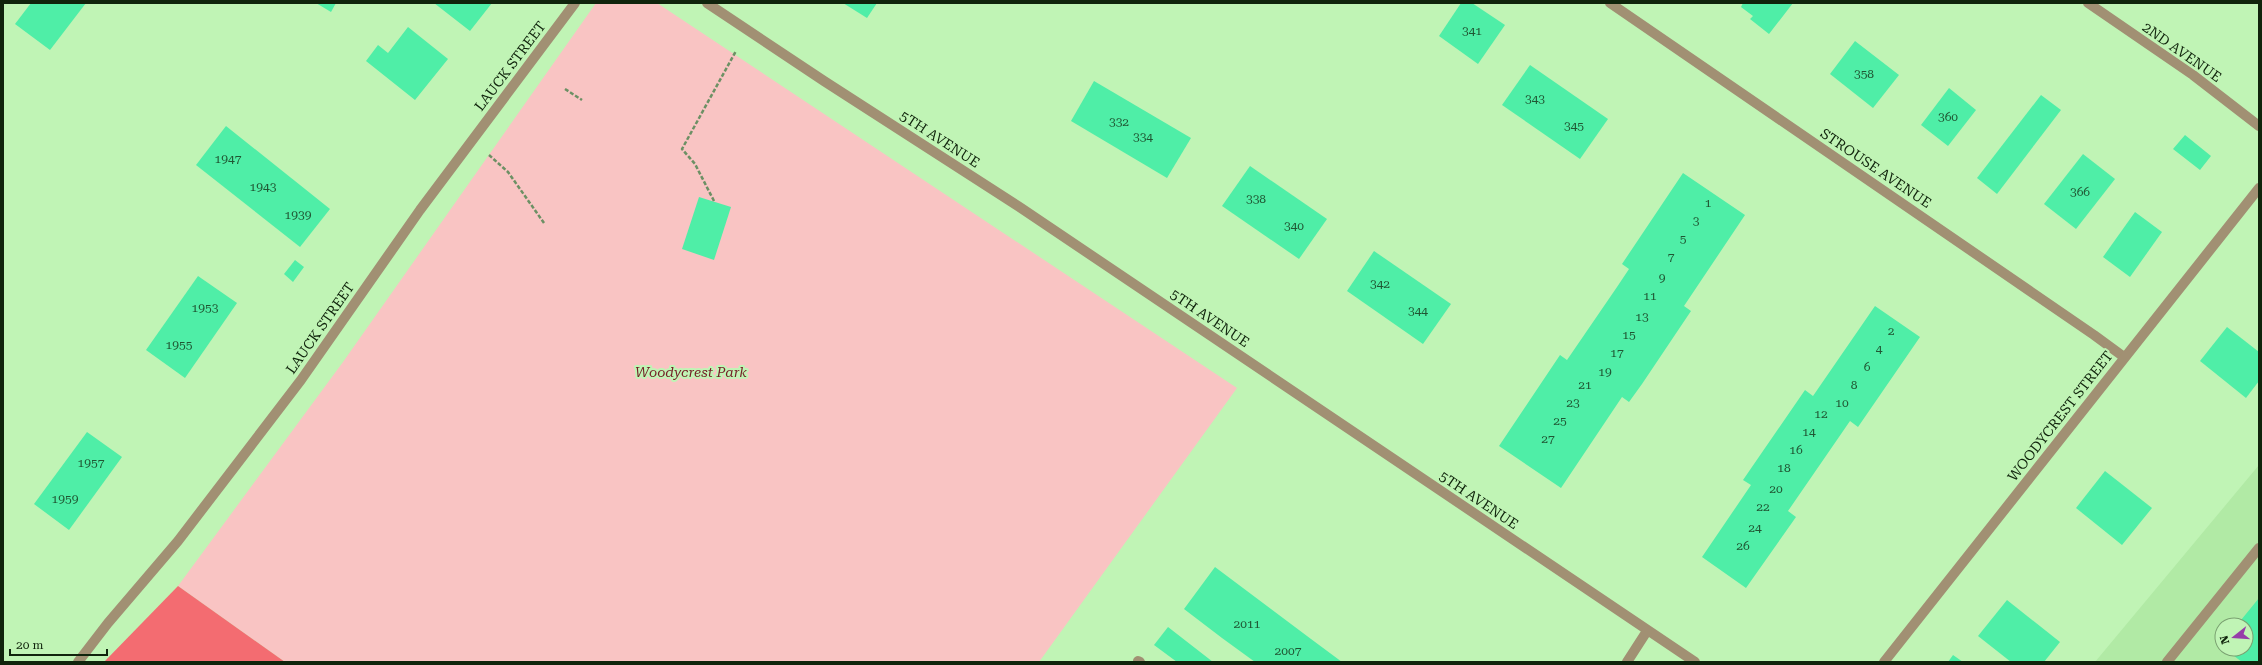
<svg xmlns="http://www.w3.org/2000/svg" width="2262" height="665" font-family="'Roboto Serif',serif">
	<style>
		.built { fill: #b1eaa5; fill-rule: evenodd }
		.green { fill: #f9c4c3 }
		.forest { fill: #f36c71 }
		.building { fill: #4feea7 }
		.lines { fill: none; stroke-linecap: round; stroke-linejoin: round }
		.path { stroke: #6c9064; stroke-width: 2.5; stroke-dasharray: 4 2; stroke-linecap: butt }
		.minor { stroke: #a19073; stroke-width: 10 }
		.labels { text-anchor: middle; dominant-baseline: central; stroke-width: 4; stroke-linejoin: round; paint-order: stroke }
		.number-label { font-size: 12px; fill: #205633 }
		.street-label { font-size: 14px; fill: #10240c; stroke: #c0f4b5 }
		.park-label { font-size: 14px; font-style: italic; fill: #731f26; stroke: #c0f4b5 }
	</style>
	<rect width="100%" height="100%" fill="#c0f4b5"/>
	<path class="built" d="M2259,465V662H2095ZM2222,625H2246V649H2222Z"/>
	<path class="green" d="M596,3H657L1237,388L1039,662H285L178,586L343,362Z"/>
	<path class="forest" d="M178,586L285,662H104Z"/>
	<g class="building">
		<path d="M31,3H86L50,50L15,24Z"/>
		<path d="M316,3H336L331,12Z"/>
		<path d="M434,3H492L470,31Z"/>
		<path d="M843,3H877L867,18Z"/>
		<path d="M1461,3H1472L1505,25L1478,64L1439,36Z"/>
		<path d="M1743,3H1793L1769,34L1750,19L1753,16L1741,7Z"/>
		<path d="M408,27L448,59L415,100L366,61L378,45L388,53Z"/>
		<path d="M1855,41L1899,75L1873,108L1830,74Z"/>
		<path d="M1530,65L1608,119L1580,159L1502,105Z"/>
		<path d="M1094,81L1191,138L1167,178L1071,121Z"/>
		<path d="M1949,88L1976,110L1948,146L1921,125Z"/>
		<path d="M2041,95L2061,110L1997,194L1977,178Z"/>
		<path d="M226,126L330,209L300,247L196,165Z"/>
		<path d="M2185,135L2211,156L2200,170L2173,149Z"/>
		<path d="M2083,154L2115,179L2076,229L2044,204Z"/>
		<path d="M1250,166L1327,219L1299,259L1222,206Z"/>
		<path d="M1683,173L1745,215L1684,306L1691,311L1642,384L1629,402L1622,397L1561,488L1499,446L1560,355L1567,360L1617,287L1629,269L1622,264Z"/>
		<path d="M699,197L731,207L714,260L682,249Z"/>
		<path d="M2135,212L2162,232L2130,277L2103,257Z"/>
		<path d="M1374,251L1451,304L1423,344L1347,291Z"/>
		<path d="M295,260L304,267L293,282L284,274Z"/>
		<path d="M198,276L237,303L185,378L146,350Z"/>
		<path d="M1875,306L1920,337L1858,427L1850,421L1788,511L1796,517L1746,588L1702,557L1751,485L1743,480L1805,390L1813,396Z"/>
		<path d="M2227,327L2259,352V381L2246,398L2200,361Z"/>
		<path d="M87,432L122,457L69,530L34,504Z"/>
		<path d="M2105,471L2152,508L2122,545L2076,508Z"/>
		<path d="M1215,567L1311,639L1342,662H1255L1222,638L1184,609Z"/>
		<path d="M2259,598V662H2242L2225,649H2246V625H2237Z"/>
		<path d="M2007,600L2060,642L2044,662H2011L1978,636Z"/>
		<path d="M1168,627L1213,662H1177L1154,645Z"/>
		<path d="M1953,655L1963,662H1948Z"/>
	</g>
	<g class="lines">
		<g class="path">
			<path d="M565,89L582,100"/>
			<path d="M489,155L508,172L544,223"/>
			<path d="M714,201L695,164L682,149L736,51"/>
		</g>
		<g class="minor">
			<path d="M707,3L824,81L1021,208L1695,662"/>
			<path d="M1610,3L2094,335L2124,357"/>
			<path d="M2088,3L2193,75L2259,126"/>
			<path d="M1138,661L1140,662"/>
			<path d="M78,662L108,623L178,541L301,380L420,210L575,3"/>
			<path d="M1627,662L1647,631"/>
			<path d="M1884,662L2259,188"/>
			<path d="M2167,662L2259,548"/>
		</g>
	</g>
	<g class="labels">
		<g class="number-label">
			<text x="1472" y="31">341</text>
			<text x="1864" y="74">358</text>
			<text x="1535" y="99">343</text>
			<text x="1948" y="117">360</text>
			<text x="1119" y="122">332</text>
			<text x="1574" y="126">345</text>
			<text x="1143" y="137">334</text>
			<text x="228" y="159">1947</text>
			<text x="263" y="187">1943</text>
			<text x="2080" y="192">366</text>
			<text x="1256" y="199">338</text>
			<text x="1708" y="203">1</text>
			<text x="298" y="215">1939</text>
			<text x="1696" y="221">3</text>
			<text x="1294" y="226">340</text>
			<text x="1683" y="239">5</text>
			<text x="1671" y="257">7</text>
			<text x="1662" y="278">9</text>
			<text x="1380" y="284">342</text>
			<text x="1650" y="296">11</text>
			<text x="205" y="308">1953</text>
			<text x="1418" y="311">344</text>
			<text x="1642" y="317">13</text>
			<text x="1891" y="331">2</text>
			<text x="1629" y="335">15</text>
			<text x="179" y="345">1955</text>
			<text x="1879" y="349">4</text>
			<text x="1617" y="353">17</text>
			<text x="1867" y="367">6</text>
			<text x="1605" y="372">19</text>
			<text x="1585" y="385">21</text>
			<text x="1854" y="385">8</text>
			<text x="1573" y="403">23</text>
			<text x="1842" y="403">10</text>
			<text x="1821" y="414">12</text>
			<text x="1560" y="421">25</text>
			<text x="1809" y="432">14</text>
			<text x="1548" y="439">27</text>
			<text x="1796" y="450">16</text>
			<text x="91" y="463">1957</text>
			<text x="1784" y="468">18</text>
			<text x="1776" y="489">20</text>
			<text x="65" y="499">1959</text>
			<text x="1763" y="507">22</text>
			<text x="1755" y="528">24</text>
			<text x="1743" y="546">26</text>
			<text x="1247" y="624">2011</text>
			<text x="1288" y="651">2007</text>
		</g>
		<g class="street-label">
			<text transform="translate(2182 52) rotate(35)">2ND AVENUE</text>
			<text transform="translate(510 66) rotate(-53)">LAUCK STREET</text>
			<text transform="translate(940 139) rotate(33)">5TH AVENUE</text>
			<text transform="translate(1876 168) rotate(34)">STROUSE AVENUE</text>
			<text transform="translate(1210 318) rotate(34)">5TH AVENUE</text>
			<text transform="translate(320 328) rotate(-55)">LAUCK STREET</text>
			<text transform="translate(2060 416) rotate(-52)">WOODYCREST STREET</text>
			<text transform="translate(1479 500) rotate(34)">5TH AVENUE</text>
		</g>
		<g class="park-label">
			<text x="691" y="372">Woodycrest Park</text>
		</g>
	</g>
	<rect width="2262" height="665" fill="none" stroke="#10240c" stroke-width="8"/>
	<g transform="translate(2234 637) rotate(253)"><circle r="19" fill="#c0f4b5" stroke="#7aa171"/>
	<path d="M0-3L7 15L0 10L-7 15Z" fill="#963da9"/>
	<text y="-6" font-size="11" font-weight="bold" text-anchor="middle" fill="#10240c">N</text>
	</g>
	<path d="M10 649v6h97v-6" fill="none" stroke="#10240c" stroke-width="2"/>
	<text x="16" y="649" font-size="12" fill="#10240c" stroke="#c0f4b5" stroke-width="3" paint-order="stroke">20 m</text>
</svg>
